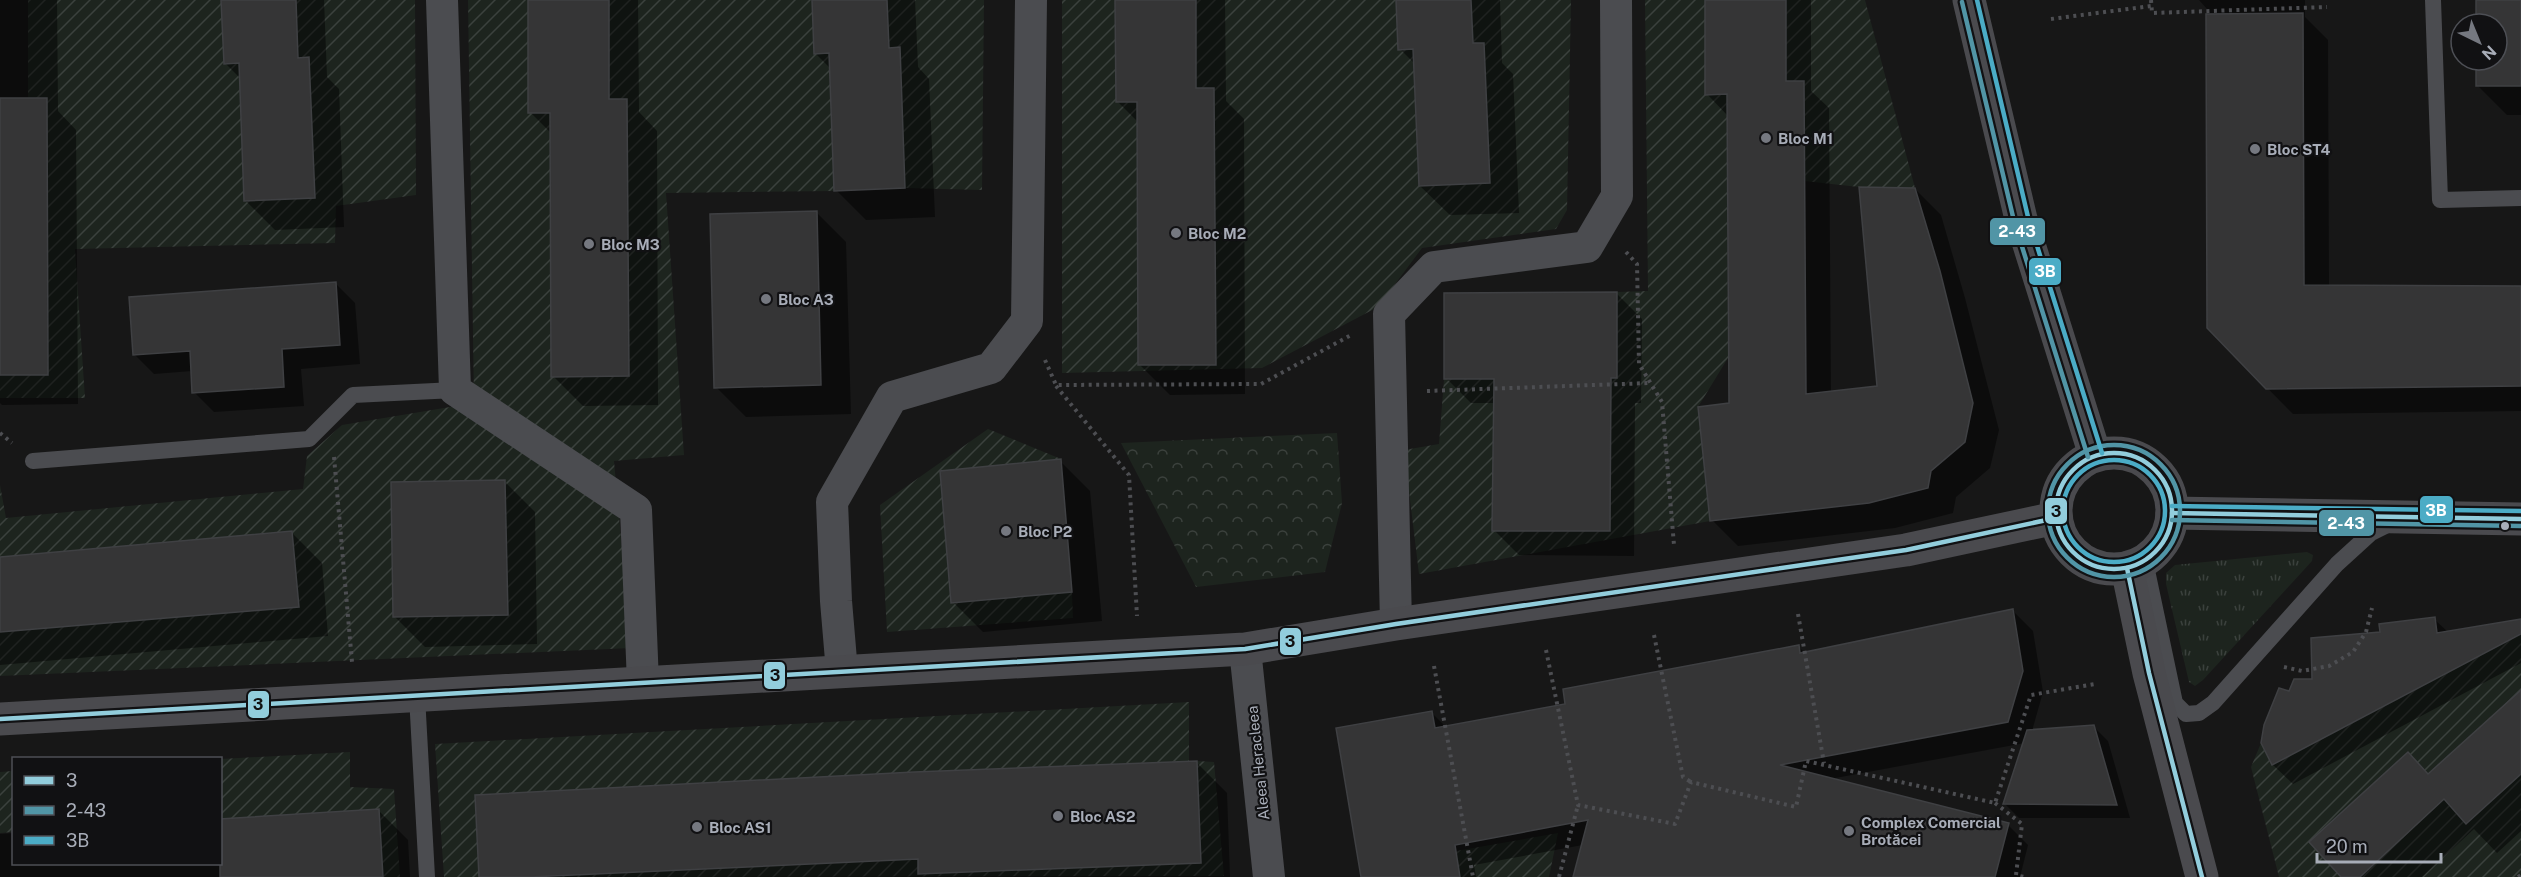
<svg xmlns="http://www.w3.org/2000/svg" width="2521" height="877" font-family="'Public Sans',sans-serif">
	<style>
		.grass { fill: url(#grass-tufts) }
		.park { fill: url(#park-crowns) }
		.garden { fill: url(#garden-furrows); fill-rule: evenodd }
		.shadow { fill: #0007 }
		.building { fill: #353536; stroke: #3f4043; stroke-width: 1.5 }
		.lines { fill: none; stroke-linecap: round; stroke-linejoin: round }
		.path { stroke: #4d4e52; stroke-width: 4; stroke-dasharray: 3 4.5; stroke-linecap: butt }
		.lane { stroke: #4b4c50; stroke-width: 16 }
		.street { stroke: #4b4c50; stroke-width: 32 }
		.secondary { stroke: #4a4a4e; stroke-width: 33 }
		.bus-1-casing { stroke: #111113; stroke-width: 9 }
		.bus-2-casing { stroke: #111113; stroke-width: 9 }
		.bus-3-casing { stroke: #111113; stroke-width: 9 }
		.bus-1 { stroke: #92cddc; stroke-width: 4.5 }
		.bus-2 { stroke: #5195a6; stroke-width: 4.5 }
		.bus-3 { stroke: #4bacc6; stroke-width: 4.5 }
		.poi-dot { fill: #757880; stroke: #111113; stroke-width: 2 }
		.bus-dot { fill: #a8adb8; stroke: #111113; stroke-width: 2 }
		.labels { text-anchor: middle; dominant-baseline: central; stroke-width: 4.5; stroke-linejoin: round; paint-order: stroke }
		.poi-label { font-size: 15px; font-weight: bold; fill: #a8adb8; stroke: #111113; text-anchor: start }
		.street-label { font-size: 15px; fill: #a8adb8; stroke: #111113 }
		.line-badge { stroke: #111113; stroke-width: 2 }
		.badge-label { font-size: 16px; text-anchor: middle; font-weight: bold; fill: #fff }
		.pale-badge-label { font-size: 16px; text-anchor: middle; font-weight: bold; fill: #111 }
	</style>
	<defs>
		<pattern id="grass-tufts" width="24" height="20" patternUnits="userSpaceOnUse" patternTransform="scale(1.5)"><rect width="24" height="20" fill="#1d241e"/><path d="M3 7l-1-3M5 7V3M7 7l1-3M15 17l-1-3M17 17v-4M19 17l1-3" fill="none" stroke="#3b413d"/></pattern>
		<pattern id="park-crowns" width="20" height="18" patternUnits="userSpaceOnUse" patternTransform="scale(1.5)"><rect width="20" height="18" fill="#1d241e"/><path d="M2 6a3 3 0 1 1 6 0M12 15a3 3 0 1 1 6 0" fill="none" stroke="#3b413d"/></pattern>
		<pattern id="garden-furrows" width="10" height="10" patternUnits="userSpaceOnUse" patternTransform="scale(1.5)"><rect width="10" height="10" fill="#1d241e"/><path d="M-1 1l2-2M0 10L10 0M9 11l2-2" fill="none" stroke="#3b413d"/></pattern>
	</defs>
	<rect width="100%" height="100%" fill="#171717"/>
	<path class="grass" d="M2307,552L2313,555L2312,561L2203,680L2195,686L2189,682L2166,584V573L2175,565Z"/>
	<path class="park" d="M1337,433L1342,503L1325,572L1196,587L1121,443Z"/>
	<g class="garden">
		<path d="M28,0H221L224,64L239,63L315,198L309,58H298L296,0H415L416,195L336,206L335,243L75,249L85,398H0V375L48,374L47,99L28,98Z"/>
		<path d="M468,0H528V112L550,113L551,376H629L627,100L609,99V0H812L814,53H829L834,191L666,193L684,455L614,461L631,648L0,676V632L299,606L292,531L0,557V485L6,518L303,489L307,456L342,425L474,403ZM505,480L507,615L393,617L392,482Z"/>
		<path d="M887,0H984L982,190L905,188L900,48H889Z"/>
		<path d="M1062,0H1115L1116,101L1137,102L1139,365L1216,364L1214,88H1196V0H1396L1413,49L1419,186L1490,183L1484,43H1473L1471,0H1571L1567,210L1556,229L1422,248L1378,307L1262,368L1062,373Z"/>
		<path d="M1645,0H1705V94H1727L1728,358L1698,407L1710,521L1419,574L1404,450L1439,444L1444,379L1617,378V292L1648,291ZM1494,395L1611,396L1609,531H1493Z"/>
		<path d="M1786,0H1865L1915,188L1859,187L1804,181V81H1786Z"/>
		<path d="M988,429L1061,459L940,471L951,603L1072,592L1073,618L887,632L880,505Z"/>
		<path d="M2521,634V690L2428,774L2408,752L2309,842L2341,877H2279L2251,767L2261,743L2272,765Z"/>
		<path d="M1189,702V761L914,772L476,795L479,877H444L435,744Z"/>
		<path d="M350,752V787L394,789L400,877H383L378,809L221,819V759Z"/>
		<path d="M1197,761L1214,762L1224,876L530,877L918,859V874L1201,863Z"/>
		<path d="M13,771V832L0,833V772Z"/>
		<path d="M2521,774V877H2360L2444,799L2467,824Z"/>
		<path d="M1558,833L1549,877H1460L1456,851Z"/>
	</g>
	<g class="shadow">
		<path d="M0,0H57L58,111L76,130L78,404L2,405L0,403Z"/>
		<path d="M223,0H324L327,77L339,89L344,227L275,230L245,200L241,79L225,63Z"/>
		<path d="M529,0H638L639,112L657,131L658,405L583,406L553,376L552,134L530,112Z"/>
		<path d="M813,0H915L918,67L929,79L935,217L866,220L836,190L831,69L815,53Z"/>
		<path d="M1116,0H1225L1226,101L1244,119L1245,394L1170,395L1140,365L1139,123L1117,101Z"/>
		<path d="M1398,0H1500L1502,63L1513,74L1519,213L1450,215L1420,186L1416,65L1400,49Z"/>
		<path d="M1706,0H1811V91L1829,108L1831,393L1878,388L1915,189L1941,215L1965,298L1999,430L1990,468L1956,497L1953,513L1895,528L1738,546L1712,520L1730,405L1728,116L1707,94Z"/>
		<path d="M2199,0H2305V17L2328,40L2329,286L2521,288V411L2293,414L2208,328L2207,9Z"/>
		<path d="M2477,0H2521V115H2507L2477,85V60H2497V24H2477Z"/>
		<path d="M816,212L846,242L851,414L746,417L716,387Z"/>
		<path d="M335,283L355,303L360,364L301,369L304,406L214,412L194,392L192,371L154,374L134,354Z"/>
		<path d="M1617,294L1642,319L1641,403H1635L1634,556L1519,555L1494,530L1495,403H1471L1446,378Z"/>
		<path d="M1060,461L1090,491L1102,621L983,632L953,602Z"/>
		<path d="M505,482L535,512L537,644L425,647L395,617Z"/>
		<path d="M292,533L322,563L328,636L0,665V558Z"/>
		<path d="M2013,611L2033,631L2043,692L2032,731L2094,727L2108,741L2130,818H2019L2005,804L2025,743L1830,779L2008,825L2028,845L2020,877H1575L1583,845L1474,865L1476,877H1363L1432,713L1446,727L1567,706L1798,646L1805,653Z"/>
		<path d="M2434,619L2448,632L2521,621V663L2293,784L2273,765L2263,743L2290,693L2314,680L2382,633Z"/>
		<path d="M2521,692V831L2497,853L2474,829L2422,877H2343L2408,754L2429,775Z"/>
		<path d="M1197,763L1227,793L1230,877H481Z"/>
		<path d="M378,810L408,840L410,877H0V834L14,833V864H220Z"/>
	</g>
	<g class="building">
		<path d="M221,0H296L298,58L309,57L315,198L244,201L239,63L224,64Z"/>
		<path d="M528,0H609V99H627L629,376L551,377L550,113H528Z"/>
		<path d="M812,0H887L889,48L900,47L905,188L834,191L829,53L814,54Z"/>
		<path d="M1115,0H1196V88H1214L1216,365H1138L1137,102H1116Z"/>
		<path d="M1396,0H1471L1473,43H1484L1490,183L1419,186L1413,49L1398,50Z"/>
		<path d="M1705,0H1786V81H1804L1806,394L1877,386L1859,187L1915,188L1940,271L1973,403L1965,442L1931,471L1928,488L1869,503L1710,521L1698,407L1729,403L1727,94L1705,95Z"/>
		<path d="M2476,0H2521V86H2476V60H2497V24H2476Z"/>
		<path d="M2303,13L2304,285L2521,286V386L2266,389L2207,328L2206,14Z"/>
		<path d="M0,98H47L48,375H0Z"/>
		<path d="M817,211L821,385L714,388L710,214Z"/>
		<path d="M336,282L340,345L282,349L284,387L192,393L190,351L133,355L129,297Z"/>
		<path d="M1617,292V378H1611L1610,531H1492L1494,379H1444V293Z"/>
		<path d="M1061,459L1072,592L951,603L940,471Z"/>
		<path d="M505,480L508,615L393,617L391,482Z"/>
		<path d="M292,531L299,607L0,632V557Z"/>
		<path d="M2013,609L2023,671L2008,722L1780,765L2009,823L1995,877H1573L1588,820L1455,845L1460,877H1361L1336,728L1432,711L1435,728L1565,704L1563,689L1799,645L1800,653Z"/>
		<path d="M2435,617L2437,633L2521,619V634L2272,765L2261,743L2264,725L2279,688L2289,691L2294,679H2312L2311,638L2380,632L2379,624Z"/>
		<path d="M2521,690V774L2466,824L2444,799L2360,877H2341L2309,842L2408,752L2428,774Z"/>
		<path d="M2094,725L2117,805L2003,804L2027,730Z"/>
		<path d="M1197,761L1201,863L918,874V859L530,877H479L475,795L914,772Z"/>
		<path d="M379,809L383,877H220V819Z"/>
	</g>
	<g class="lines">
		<g class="path">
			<path d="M2151,0L2152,13L2327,7"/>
			<path d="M2051,19L2151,6"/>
			<path d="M1626,252L1637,264L1639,364L1662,402L1674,545"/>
			<path d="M1045,360L1056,385L1261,384L1353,334"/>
			<path d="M1056,386L1129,475L1137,616"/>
			<path d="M1427,391L1650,383"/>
			<path d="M0,433L12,443"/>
			<path d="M334,457L352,662"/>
			<path d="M1798,614L1824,763"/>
			<path d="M1654,635L1683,777L1691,782"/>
			<path d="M1546,650L1578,805L1675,824L1691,782L1796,807L1806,761L1995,803L2031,695L2095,684"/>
			<path d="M1434,666L1473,877"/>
			<path d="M2284,667L2302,671L2329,666L2353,652L2366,632L2372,608"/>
			<path d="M1995,803L2022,824L2016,875L2024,877"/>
			<path d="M1559,877L1578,805"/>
			<path d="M2518,877L2521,875"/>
		</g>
		<g class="lane">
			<path d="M2433,0L2440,200L2521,198"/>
			<path d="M33,461L309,439L353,395L455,390"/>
			<path d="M2145,561L2175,703L2186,714L2199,713L2213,703L2337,564L2371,533L2391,523"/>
			<path d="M417,696L427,877"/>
		</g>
		<g class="street">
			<path d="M442,0L455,390L636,510L643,683"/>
			<path d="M1396,624L1389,314L1434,267L1587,247L1617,196L1616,0"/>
			<path d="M1245,649L1269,877"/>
			<path d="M842,672L836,601L832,502L892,397L991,368L1027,321L1031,0"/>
		</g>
		<g class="secondary">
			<path d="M1969,0L2021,219L2095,455"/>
			<circle cx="2114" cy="511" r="58"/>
			<path d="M2172,513L2521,519"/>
			<path d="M2127,568L2149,673L2202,877"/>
			<path d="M0,719L1245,649L1396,624L1906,550L2056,518"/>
		</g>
		<defs>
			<g id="bus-1">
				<circle cx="2114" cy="511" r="58"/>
				<path d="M2172,513L2521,519"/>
				<path d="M2127,568L2149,673L2202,877"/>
				<path d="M0,719L1245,649L1396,624L1906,550L2056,518"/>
			</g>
			<g id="bus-2">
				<path d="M1962,2L2014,221L2088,457"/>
				<circle cx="2114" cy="511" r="66"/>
				<path d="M2172,520L2521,526"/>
			</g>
			<g id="bus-3">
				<path d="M1977,0L2028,217L2102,453"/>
				<circle cx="2114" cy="511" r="51"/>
				<path d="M2172,506L2521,511"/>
			</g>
		</defs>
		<use href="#bus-1" class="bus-1-casing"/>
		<use href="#bus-2" class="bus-2-casing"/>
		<use href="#bus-3" class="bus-3-casing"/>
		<use href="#bus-1" class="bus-1"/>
		<use href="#bus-2" class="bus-2"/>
		<use href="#bus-3" class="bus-3"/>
	</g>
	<g class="poi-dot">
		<circle cx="1766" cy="138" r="6"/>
		<circle cx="2255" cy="149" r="6"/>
		<circle cx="1176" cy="233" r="6"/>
		<circle cx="589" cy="244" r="6"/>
		<circle cx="766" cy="299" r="6"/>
		<circle cx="1006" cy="531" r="6"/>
		<circle cx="1058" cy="816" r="6"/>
		<circle cx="697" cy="827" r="6"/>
		<circle cx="1849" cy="831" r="6"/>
	</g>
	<circle class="bus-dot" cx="2505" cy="526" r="5"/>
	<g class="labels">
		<g class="poi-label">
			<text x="1778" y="138">Bloc M1</text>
			<text x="2267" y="149">Bloc ST4</text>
			<text x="1188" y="233">Bloc M2</text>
			<text x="601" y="244">Bloc M3</text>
			<text x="778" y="299">Bloc A3</text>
			<text x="1018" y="531">Bloc P2</text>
			<text x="1070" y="816">Bloc AS2</text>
			<text x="1861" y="822">Complex Comercial<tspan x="1861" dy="17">Brotăcei</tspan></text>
			<text x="709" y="827">Bloc AS1</text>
		</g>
		<g class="street-label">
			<text transform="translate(1258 763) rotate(-96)">Aleea Heracleea</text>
		</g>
	</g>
	<g class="line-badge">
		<rect x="1989" y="217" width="57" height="29" rx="6" fill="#5195a6"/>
		<rect x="2028" y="257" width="34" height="29" rx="6" fill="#4bacc6"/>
		<rect x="2419" y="495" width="35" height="29" rx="6" fill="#4bacc6"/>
		<rect x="2044" y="497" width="24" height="28" rx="6" fill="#92cddc"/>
		<rect x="2318" y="509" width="57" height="28" rx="6" fill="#5195a6"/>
		<rect x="1279" y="627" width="23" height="29" rx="6" fill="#92cddc"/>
		<rect x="763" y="661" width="23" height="29" rx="6" fill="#92cddc"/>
		<rect x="247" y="690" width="23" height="29" rx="6" fill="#92cddc"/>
	</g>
	<g class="badge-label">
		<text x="2017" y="237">2-43</text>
		<text x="2045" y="277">3B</text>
		<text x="2436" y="516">3B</text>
		<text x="2346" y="529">2-43</text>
	</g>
	<g class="pale-badge-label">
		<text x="2056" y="517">3</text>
		<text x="1290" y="647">3</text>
		<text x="775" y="681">3</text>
		<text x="258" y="710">3</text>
	</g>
	<rect x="12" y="757" width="210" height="108" fill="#111113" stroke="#4d4f55" stroke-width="1.5"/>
	<rect x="24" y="776" width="30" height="9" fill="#92cddc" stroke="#4d4f55" stroke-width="1.5"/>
	<text x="66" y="787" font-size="18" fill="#a8adb8">3</text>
	<rect x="24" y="806" width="30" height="9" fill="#5195a6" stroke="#4d4f55" stroke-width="1.5"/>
	<text x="66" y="817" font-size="18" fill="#a8adb8">2-43</text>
	<rect x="24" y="836" width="30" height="9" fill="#4bacc6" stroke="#4d4f55" stroke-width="1.5"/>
	<text x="66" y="847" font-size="18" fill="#a8adb8">3B</text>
	<g transform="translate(2479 42) rotate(137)"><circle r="28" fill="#111113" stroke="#4d4f55" stroke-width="1.5"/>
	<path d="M0-4.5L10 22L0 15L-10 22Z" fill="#757880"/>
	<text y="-9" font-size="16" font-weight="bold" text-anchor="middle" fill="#a8adb8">N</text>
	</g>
	<path d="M2317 853v9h124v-9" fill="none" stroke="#a8adb8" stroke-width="3"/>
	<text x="2326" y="853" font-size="18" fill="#a8adb8" stroke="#111113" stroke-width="4.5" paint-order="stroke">20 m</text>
</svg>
